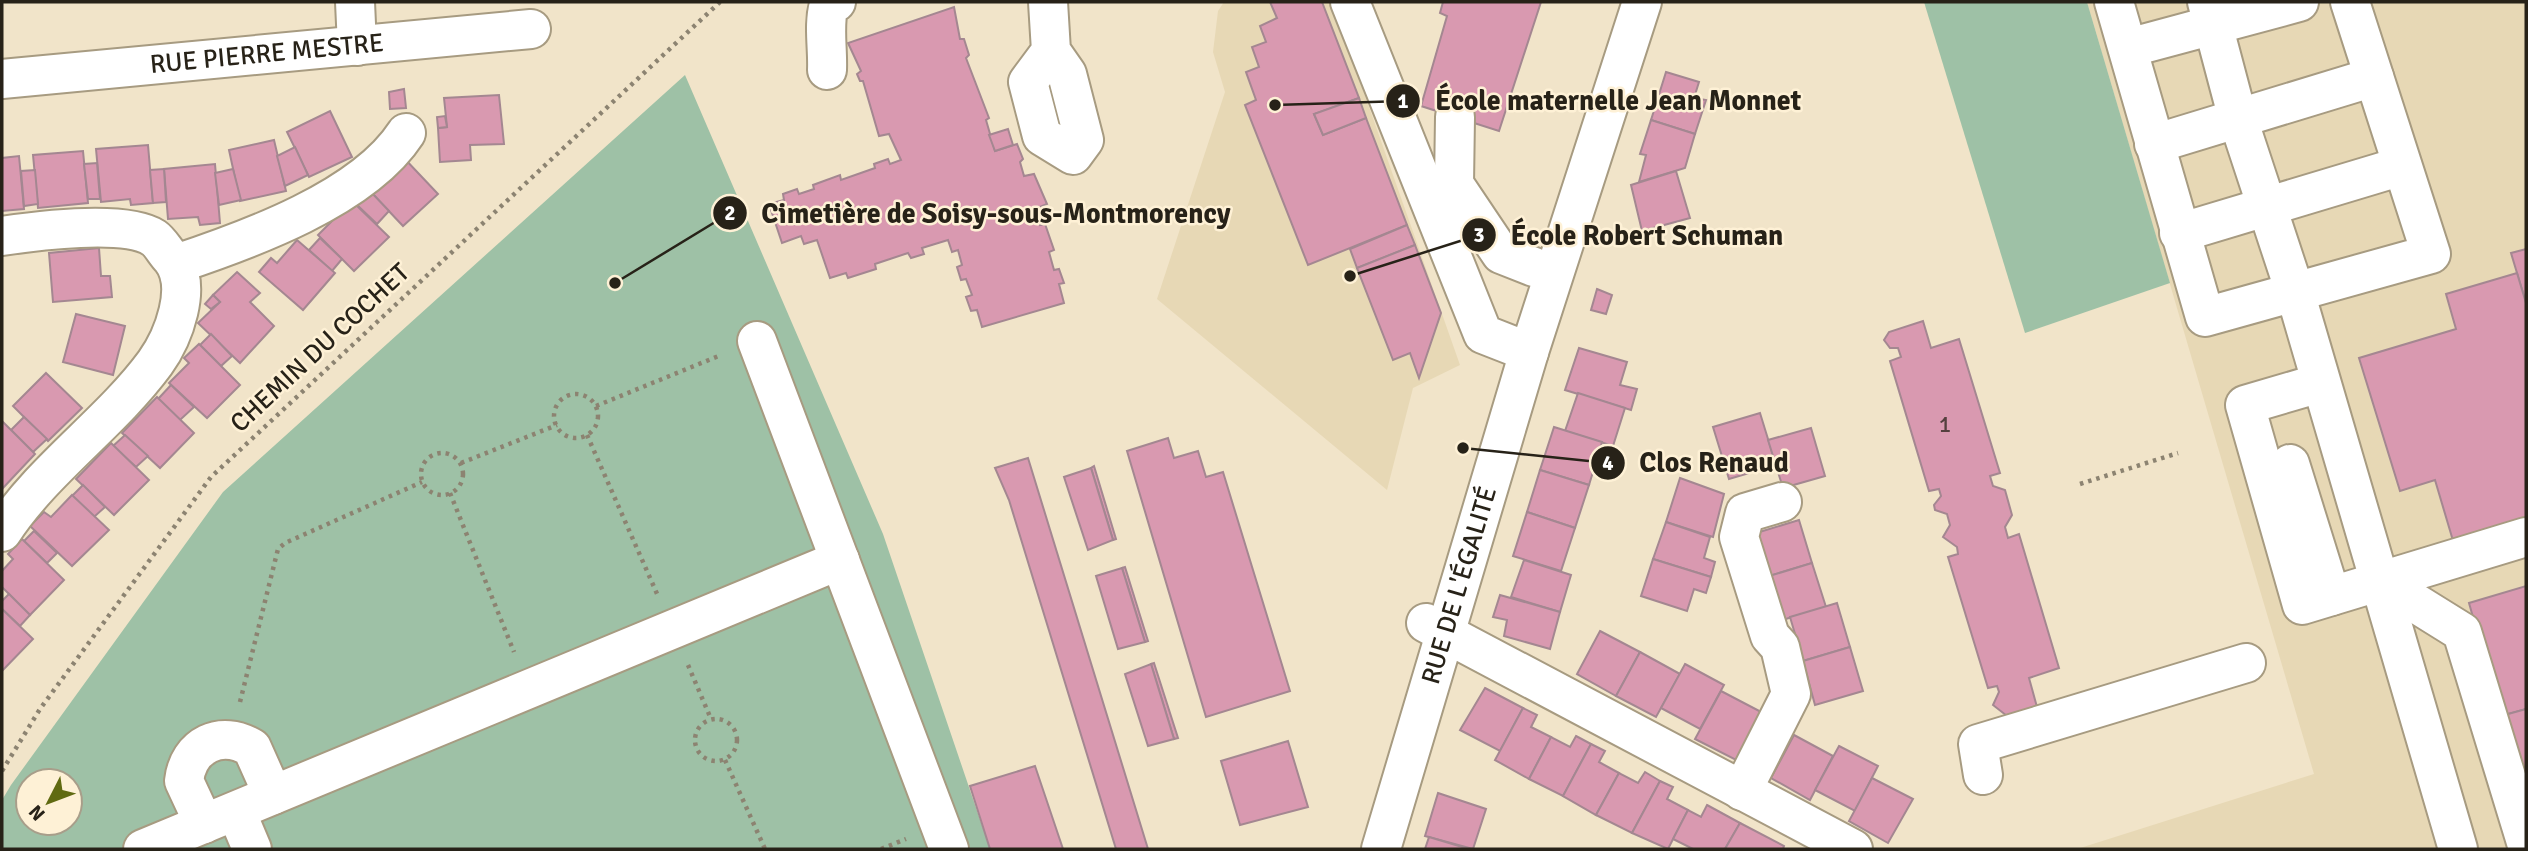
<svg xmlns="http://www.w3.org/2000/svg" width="2528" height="851" font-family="Signika,sans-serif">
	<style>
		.built { fill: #e7d8b5 }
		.green { fill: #9ec1a6; fill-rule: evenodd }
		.building { fill: #d999b0; stroke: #a48791; stroke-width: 2 }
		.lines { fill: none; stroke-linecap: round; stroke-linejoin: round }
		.minor-casing { stroke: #a79b81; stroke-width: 42 }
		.path { stroke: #8c8371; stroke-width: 4.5; stroke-dasharray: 3.5 5; stroke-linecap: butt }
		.minor { stroke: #fff; stroke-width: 38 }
		.labels { text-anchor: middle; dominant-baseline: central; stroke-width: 5; stroke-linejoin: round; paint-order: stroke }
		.number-label { font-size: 23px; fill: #54403e }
		.street-label { font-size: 26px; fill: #272218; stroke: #fef1d6 }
		.leader { fill: none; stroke: #272218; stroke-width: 2.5 }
		.callout-dot { fill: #272218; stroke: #fef1d6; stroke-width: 2.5 }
		.mark-label { font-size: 21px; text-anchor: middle; font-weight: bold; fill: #fff }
		.callout-label { font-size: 28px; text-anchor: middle; font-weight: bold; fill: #272218; stroke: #fef1d6; stroke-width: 5; stroke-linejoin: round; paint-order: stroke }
	</style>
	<rect width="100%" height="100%" fill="#f1e4c9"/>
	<g class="built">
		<path d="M1224,2H1332L1460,365L1413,388L1387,490L1157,299L1225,92L1213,52L1218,11Z"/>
		<path d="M2087,2L2526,3V849H2077L2314,774Z"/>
	</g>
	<g class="green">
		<path d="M1924,2H2087L2170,283L2025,333Z"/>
		<path d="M685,75L883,534L990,849H2V800L11,785L223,492ZM28,781H70V823H28Z"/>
	</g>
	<g class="building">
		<path d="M1270,2H1322L1359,98L1314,114L1323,135L1366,118L1407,225L1308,265L1245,105L1256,100L1246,72L1259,67L1252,47L1266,42L1260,26L1277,18Z"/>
		<path d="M1443,2H1541L1499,131L1421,106L1447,16L1440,13Z"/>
		<path d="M954,7L960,39H964L969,55L966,58L989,118L986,120L995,151L1017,144L1023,159L1020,162L1024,176L1034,174L1047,204L1035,209L1040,225L1045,224L1054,250L1049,252L1054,270L1059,269L1064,283L1059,284L1064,303L982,327L977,310L971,311L966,297L972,295L966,279L961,280L957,267L962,265L958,250L952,252L948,240L922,248L924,254L911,258L908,253L875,264L876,269L848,278L846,273L830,278L817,240L804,244L801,236L782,243L769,204L784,200L783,194L797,189L799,194L814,189L813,185L840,175L841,180L875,168L874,164L888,159L890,164L901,160L889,134L879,136L863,81H860L857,74L861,71L848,43Z"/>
		<path d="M1666,72L1699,82L1694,98L1706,100L1695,134L1651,120Z"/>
		<path d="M404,89L406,108L390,109L389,92Z"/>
		<path d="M499,95L504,144L470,145L471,160L440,162L438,128L447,127L444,98Z"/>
		<path d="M1359,98L1366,118L1323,135L1314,114Z"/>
		<path d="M330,111L352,157L309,177L287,132Z"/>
		<path d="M445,116L447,127L438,128L437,117Z"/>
		<path d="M1651,120L1695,134L1685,168L1639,182L1646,155L1640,154Z"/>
		<path d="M1008,129L1013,145L995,151L989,135Z"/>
		<path d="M274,140L286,191L240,201L229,150Z"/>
		<path d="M148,145L153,203L131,205L130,199L101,202L96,149Z"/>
		<path d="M295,147L308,175L285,186L277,156Z"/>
		<path d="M83,151L88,203L38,208L33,155Z"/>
		<path d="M19,156L24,209L2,211V158Z"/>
		<path d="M403,157L438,194L403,226L368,189Z"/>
		<path d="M97,163L100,199H88L84,164Z"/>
		<path d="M215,164L220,223L200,225L198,217L168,219L164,169Z"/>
		<path d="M164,169L166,202L153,203L150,170Z"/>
		<path d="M233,169L241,200L219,205L215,173Z"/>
		<path d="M35,170L38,204L24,206L21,171Z"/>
		<path d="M1676,171L1690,218L1642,231L1631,185Z"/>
		<path d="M370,191L389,211L377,224L356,204Z"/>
		<path d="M352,201L389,237L354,271L318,235Z"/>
		<path d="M1407,225L1415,245L1357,268L1350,249Z"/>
		<path d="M320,238L342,259L332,271L309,250Z"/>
		<path d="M297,240L335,273L303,310L259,272L271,258L277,263Z"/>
		<path d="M1415,245L1441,313L1419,378L1410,353L1393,360L1357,268Z"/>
		<path d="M99,248L101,276H110L112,297L53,302L49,253Z"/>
		<path d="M2526,249V303L2511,253Z"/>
		<path d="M237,272L260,293L250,302L274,326L240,363L198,323L220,302L213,295Z"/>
		<path d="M2517,273L2526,303V522L2454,544L2435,480L2400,491L2359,358L2456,329L2446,294Z"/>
		<path d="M1597,289L1612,295L1606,314L1591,310Z"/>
		<path d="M213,295L220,302L211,309L205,304Z"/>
		<path d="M76,314L125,326L113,375L63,362Z"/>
		<path d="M1923,321L1931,348L1959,339L2000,473L1990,476L1993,486L2005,490L2012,515L2005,527L2008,538L2019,534L2059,668L2029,678L2037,707L2007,716L1993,705L1999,692L1997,686L1988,688L1948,557L1958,554L1957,547L1943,537L1950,525L1947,514L1935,510L1934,505L1941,496L1939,489L1929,491L1890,361L1901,357L1898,348H1890L1884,340L1889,332Z"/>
		<path d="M211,334L232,356L221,366L200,345Z"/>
		<path d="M199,344L240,385L207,418L169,383L189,363L184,358Z"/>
		<path d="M1579,348L1627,362L1620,385L1637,389L1631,410L1565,390Z"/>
		<path d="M46,373L82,408L48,441L13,406Z"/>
		<path d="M171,385L194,407L180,420L158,399Z"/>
		<path d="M1578,393L1625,408L1613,446L1565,431Z"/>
		<path d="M157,397L194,433L160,468L122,433Z"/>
		<path d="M1760,413L1776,465L1729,479L1713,427Z"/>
		<path d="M24,417L47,439L33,452L11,430Z"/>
		<path d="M2,421L35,454L3,488L2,487Z"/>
		<path d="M1554,427L1602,442L1589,485L1540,470Z"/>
		<path d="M1811,428L1825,476L1783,488L1768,440Z"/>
		<path d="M125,435L148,456L136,467L113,446Z"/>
		<path d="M1168,438L1174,458L1198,451L1206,477L1223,472L1290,691L1206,717L1127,451Z"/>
		<path d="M111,443L149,480L114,515L76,479Z"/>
		<path d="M1028,458L1148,849H1116L1009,500L995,468Z"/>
		<path d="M1094,466L1116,539L1113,540L1091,468Z"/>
		<path d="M1091,468L1113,540L1088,550L1064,477Z"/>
		<path d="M1540,470L1589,485L1575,528L1527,512Z"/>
		<path d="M1680,478L1724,494L1713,537L1666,522Z"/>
		<path d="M83,485L105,507L94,517L72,496Z"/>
		<path d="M72,495L109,530L72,566L30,526L44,512L51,517Z"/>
		<path d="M1527,512L1575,528L1561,571L1513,556Z"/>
		<path d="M1799,520L1812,563L1766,577L1753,534Z"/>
		<path d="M1666,522L1710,537L1704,558L1715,562L1711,577L1653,559Z"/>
		<path d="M34,531L57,553L47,563L24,541Z"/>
		<path d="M22,539L64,580L30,615L2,587V571L13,559L8,554Z"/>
		<path d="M1653,559L1711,577L1706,593L1694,589L1687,611L1641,596Z"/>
		<path d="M1524,560L1571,575L1560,612L1511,597Z"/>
		<path d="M1812,563L1826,607L1779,621L1766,577Z"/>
		<path d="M1125,567L1148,641L1145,642L1122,568Z"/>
		<path d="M1122,568L1145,642L1118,649L1096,576Z"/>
		<path d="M2526,586V709L2501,716L2469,603Z"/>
		<path d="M9,594L30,615L20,626L2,609V601Z"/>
		<path d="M1500,595L1560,612L1550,649L1504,636L1507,620L1493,617Z"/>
		<path d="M1837,603L1850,647L1803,661L1790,617Z"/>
		<path d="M2,609L33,639L2,671Z"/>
		<path d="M1600,631L1640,652L1616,696L1577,674Z"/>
		<path d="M1850,647L1863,691L1815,705L1803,661Z"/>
		<path d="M1640,652L1680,674L1656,717L1616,696Z"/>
		<path d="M1154,663L1178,738L1174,739L1151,664Z"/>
		<path d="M1151,664L1174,739L1148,746L1125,674Z"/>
		<path d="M1685,664L1724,685L1700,729L1661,708Z"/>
		<path d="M1485,688L1523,708L1500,751L1460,730Z"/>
		<path d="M1721,691L1765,714L1740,762L1695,739Z"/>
		<path d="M1523,708L1537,715L1531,727L1551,737L1529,779L1495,760Z"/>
		<path d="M2526,709V802L2501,716Z"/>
		<path d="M1794,735L1833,756L1810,800L1771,778Z"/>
		<path d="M1576,736L1591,744L1563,796L1529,779L1551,737L1570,747Z"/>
		<path d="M1288,741L1308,807L1240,825L1221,761Z"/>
		<path d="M1591,744L1605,751L1599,762L1619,773L1596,815L1563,796Z"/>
		<path d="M1839,746L1878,766L1855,811L1815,790Z"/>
		<path d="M1035,766L1063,849H990L970,786Z"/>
		<path d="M1645,772L1660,781L1632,833L1596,815L1619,773L1638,783Z"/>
		<path d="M1872,778L1913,799L1888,843L1849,821Z"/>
		<path d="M1660,781L1673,787L1667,799L1688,810L1668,849L1632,833Z"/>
		<path d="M1438,793L1486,809L1473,849L1425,836Z"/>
		<path d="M1707,805L1740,823L1725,849H1693L1673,839L1688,810L1701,817Z"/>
		<path d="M1740,823L1784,846L1783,849H1725Z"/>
		<path d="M1429,837L1469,849H1425Z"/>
	</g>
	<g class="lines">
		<defs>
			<g id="minor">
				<path d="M355,2L357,46"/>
				<path d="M1048,2L1051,51L1067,74L1084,140L1073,155L1042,136L1028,82L1051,51"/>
				<path d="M1350,2L1483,334L1529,352"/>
				<path d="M2114,2L2205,317L2431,254L2350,2"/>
				<path d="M2207,2L2238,119L2295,292L2458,849"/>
				<path d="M2128,48L2299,2"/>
				<path d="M827,70C828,48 823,25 829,4L836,2"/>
				<path id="s1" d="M2,79L531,29"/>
				<path d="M1455,117L1454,184L1501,254L1534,267"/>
				<path d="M2154,144L2374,77"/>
				<path d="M2179,233L2402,166"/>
				<path d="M2,236C36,231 125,219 154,238C160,242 166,253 171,258C194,286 173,338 155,363C110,424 44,468 2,532"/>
				<path d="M176,264C248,240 363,199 406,133"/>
				<path d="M757,341L949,849"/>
				<path d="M2320,383L2245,405L2302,605L2526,537"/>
				<path d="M2290,464L2331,596"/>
				<path d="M2380,581L2462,632L2526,842"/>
				<path d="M1426,623L1853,849"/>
				<path d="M1983,775L1978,744L2246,663"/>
				<path d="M1742,791L1791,694L1780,647L1770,636L1739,537L1745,513L1782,502"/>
				<path d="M236,811L252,849"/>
				<path d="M204,824L184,781C188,745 221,729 252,748L273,795"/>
				<path d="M143,849L840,560"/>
				<path id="s2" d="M1381,849L1529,352L1642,2"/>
			</g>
		</defs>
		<use href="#minor" class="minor-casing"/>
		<g class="path">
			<circle cx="576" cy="416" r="22"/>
			<path d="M596,406L721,355"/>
			<path d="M587,435L658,596"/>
			<circle cx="442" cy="474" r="21"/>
			<path d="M461,463L557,425"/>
			<path d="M2080,484L2178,453"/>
			<path d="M450,493L514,652"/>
			<path d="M688,665L711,719"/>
			<path d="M240,702L278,549L285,543L422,482"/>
			<circle cx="716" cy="740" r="21"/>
			<path d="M725,760L765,849"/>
			<path d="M2,771L40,709L211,477L720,2"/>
			<path d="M881,849L906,839"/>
		</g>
		<use href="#minor" class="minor"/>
	</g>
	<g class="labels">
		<g class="number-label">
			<text x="1945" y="424">1</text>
		</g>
		<g class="street-label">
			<text stroke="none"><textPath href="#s1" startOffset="266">RUE PIERRE MESTRE</textPath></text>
			<text transform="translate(320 348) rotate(-43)">CHEMIN DU COCHET</text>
			<text stroke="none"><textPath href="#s2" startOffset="275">RUE DE L'ÉGALITÉ</textPath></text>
		</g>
	</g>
	<path class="leader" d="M1275 105L1403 101M615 283L730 213M1350 276L1479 235M1463 448L1608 463"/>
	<g class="callout-dot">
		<circle cx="1275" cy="105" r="7"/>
		<circle cx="615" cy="283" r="7"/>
		<circle cx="1350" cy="276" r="7"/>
		<circle cx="1463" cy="448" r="7"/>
		<circle cx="1403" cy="101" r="18"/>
		<circle cx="730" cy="213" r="18"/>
		<circle cx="1479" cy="235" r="18"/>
		<circle cx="1608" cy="463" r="18"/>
	</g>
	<g class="mark-label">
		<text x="1403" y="108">1</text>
		<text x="730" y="220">2</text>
		<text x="1479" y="242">3</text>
		<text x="1608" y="470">4</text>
	</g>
	<g class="callout-label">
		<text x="1618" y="110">École maternelle Jean Monnet</text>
		<text x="996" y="223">Cimetière de Soisy-sous-Montmorency</text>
		<text x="1647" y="245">École Robert Schuman</text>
		<text x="1714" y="472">Clos Renaud</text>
	</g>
	<rect width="2528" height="851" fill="none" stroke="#272218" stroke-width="7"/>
	<g transform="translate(49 802) rotate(228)"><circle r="33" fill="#fef1d6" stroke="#a89e8a" stroke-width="2"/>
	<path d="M0-5L12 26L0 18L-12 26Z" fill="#606a11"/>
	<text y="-10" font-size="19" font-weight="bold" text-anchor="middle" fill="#272218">N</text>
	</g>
</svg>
